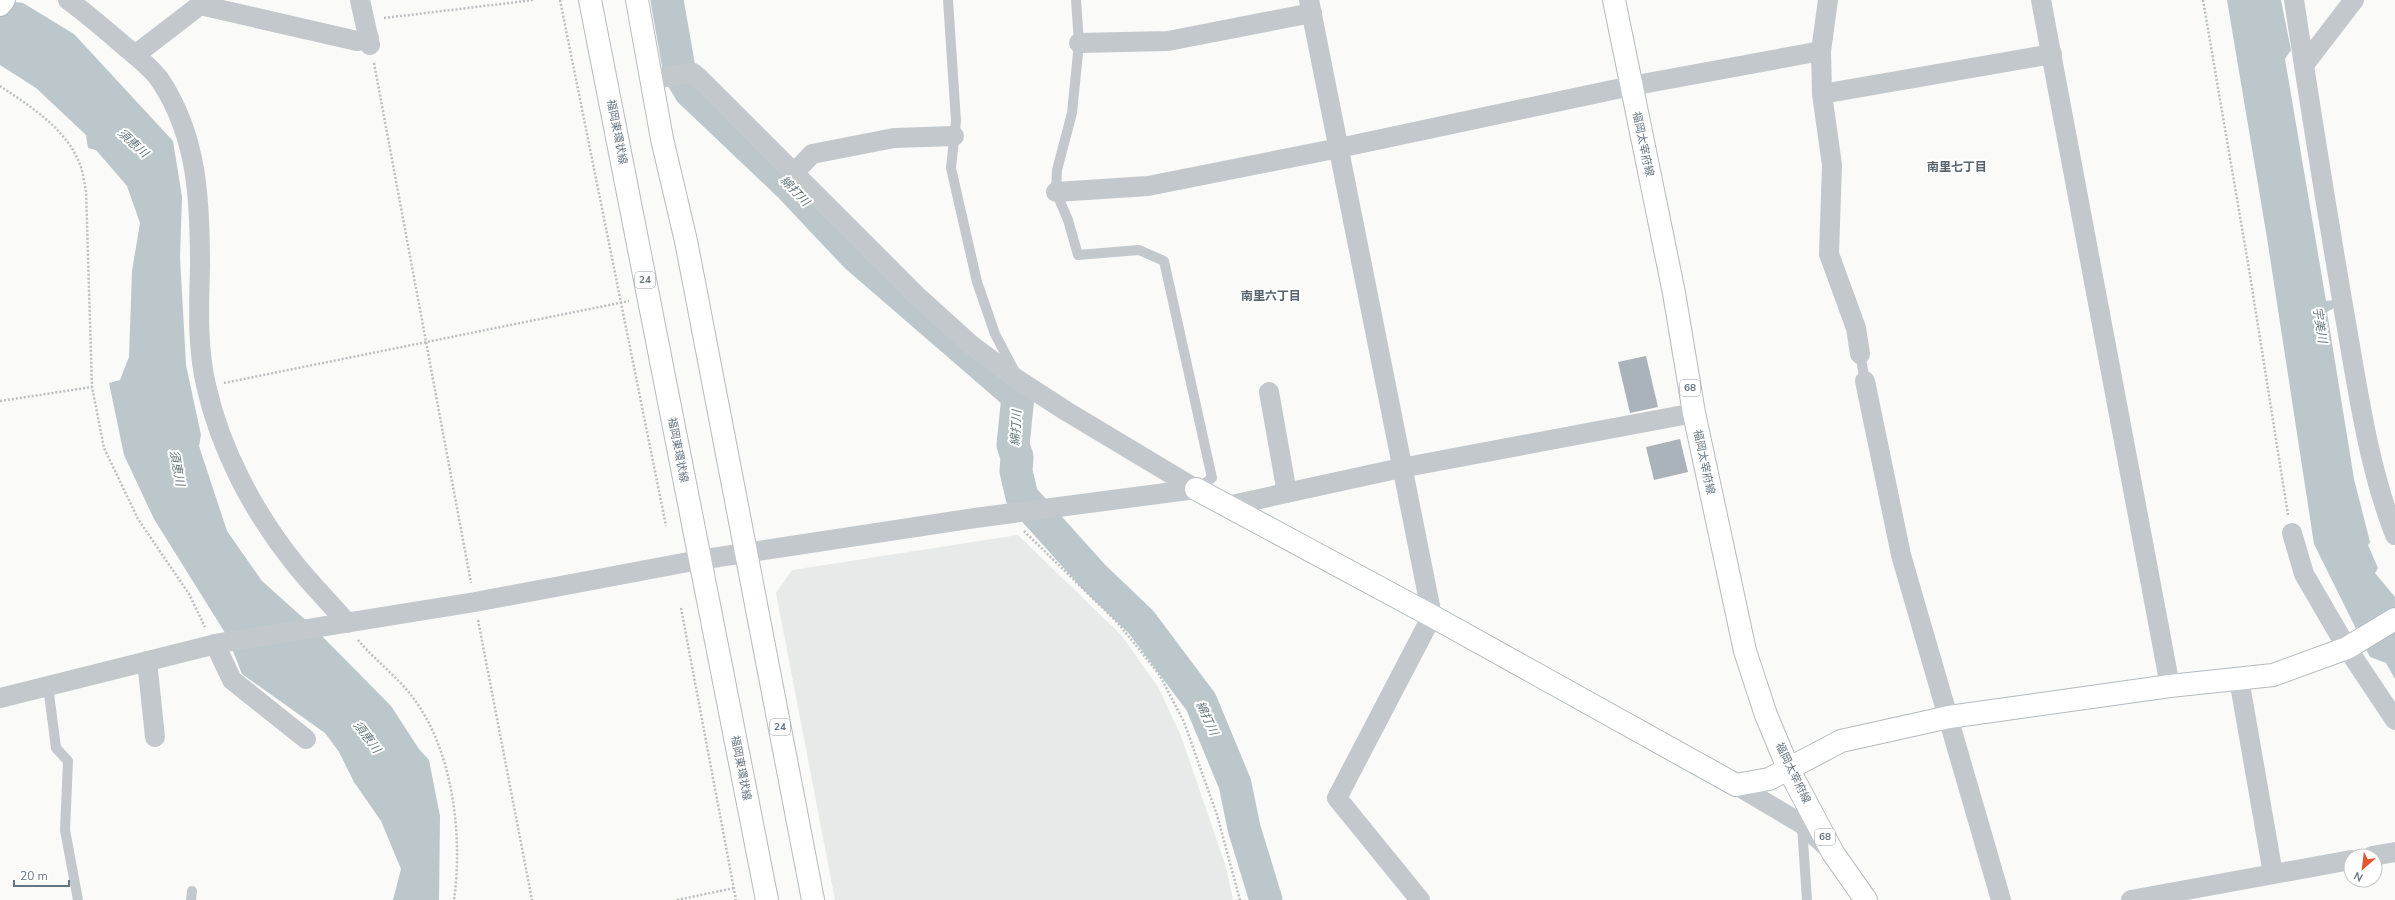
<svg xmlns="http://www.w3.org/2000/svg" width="2395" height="900" font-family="'Nunito Sans','Noto Sans JP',sans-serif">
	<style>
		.built { fill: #e8e9e9 }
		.water { fill: #bbc7cb }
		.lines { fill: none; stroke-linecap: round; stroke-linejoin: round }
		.river { stroke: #bbc7cb; stroke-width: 33 }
		.building { fill: #aab3b9 }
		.secondary-casing { stroke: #b3babf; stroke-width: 24 }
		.primary-casing { stroke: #b5babe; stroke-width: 24 }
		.path { stroke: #bbbfc2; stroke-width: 2.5; stroke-dasharray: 2 2; stroke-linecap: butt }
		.lane { stroke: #c3c8cc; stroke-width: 10 }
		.street { stroke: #c3c8cc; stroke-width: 20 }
		.secondary { stroke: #fff; stroke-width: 22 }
		.primary { stroke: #fff; stroke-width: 22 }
		.labels { text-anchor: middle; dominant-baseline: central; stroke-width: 4; stroke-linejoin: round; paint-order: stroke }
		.shield { fill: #fff; stroke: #939fa8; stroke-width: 1 }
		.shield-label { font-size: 10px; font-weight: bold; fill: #657683 }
		.street-label { font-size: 11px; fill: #657683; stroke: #fff }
		.water-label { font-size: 12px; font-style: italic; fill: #60757c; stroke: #fff }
		.neighbourhood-label { font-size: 12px; font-weight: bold; fill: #57646e; stroke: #fff }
	</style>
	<rect width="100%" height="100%" fill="#fafaf8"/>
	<path class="built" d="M1018,535L1122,636L1158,687L1181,736L1226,867L1233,900H835L776,593L792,570Z"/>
	<g class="water">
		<path d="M0,0L23,3L74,34L173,141L182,197L180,257L186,365L201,435L199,446L227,531L262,581L310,624L391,706L419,749L429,760L440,816L439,900H393L401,869L381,821L354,782L339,752L325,733L242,674L227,636L154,519L124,455L109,383L120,380L129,357L132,271L140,223L127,186L96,150L88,148L86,135L36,88L0,65Z"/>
		<path d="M2227,0H2281L2291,50L2285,59L2326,301L2334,300L2336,307L2327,312L2354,479L2370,542L2368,545L2378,568L2375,573L2395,597V679L2386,663L2370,657L2314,544L2267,238Z"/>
	</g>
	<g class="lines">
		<path class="river" d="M667,0L680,74L690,91L789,185L856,256L1018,396L1013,445L1017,457L1016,471L1022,497L1094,577L1141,622L1201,702L1235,784L1244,828L1266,900"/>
	</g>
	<g class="building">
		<path d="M1646,356L1658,407L1630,413L1618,362Z"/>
		<path d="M1680,439L1688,472L1654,480L1646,447Z"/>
	</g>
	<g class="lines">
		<defs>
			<g id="secondary">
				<path d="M0,5L4,0"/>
				<path d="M1196,489L1432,616L1736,785L1769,779L1841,741L1949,717L2170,686L2273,675L2347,648L2395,619"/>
			</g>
			<g id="primary">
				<path d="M590,0L767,900"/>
				<path d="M637,0L662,139L686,241L813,900"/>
				<path d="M1614,0L1674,293L1694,413L1745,651L1766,715L1789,770L1833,853L1866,900"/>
			</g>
		</defs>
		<use href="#secondary" class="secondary-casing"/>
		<use href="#primary" class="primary-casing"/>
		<g class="path">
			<path d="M560,0L666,526"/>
			<path d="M2203,0L2249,269L2288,515"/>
			<path d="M384,18L534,0"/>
			<path d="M374,63L471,583"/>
			<path d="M0,86C30,106 65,128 79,162C83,171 84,182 86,191L92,387L104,448L138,519L189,594L205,627"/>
			<path d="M224,383L629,301"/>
			<path d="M0,401L92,387"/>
			<path d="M1024,531L1117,622L1159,674L1184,722L1217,815L1240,900"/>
			<path d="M681,608L736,900"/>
			<path d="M478,620L532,900"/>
			<path d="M358,640C374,659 396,676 411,695C453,748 463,835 454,900"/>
			<path d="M677,900L734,888"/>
		</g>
		<g class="lane">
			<path d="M948,0L956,121L951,168L977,282L995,334L1015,372"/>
			<path d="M1076,0L1079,43L1072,113L1057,170L1056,192L1068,220L1078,255L1139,250L1164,261L1212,478L1196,489"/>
			<path d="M1860,354L1865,381"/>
			<path d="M48,686L56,748L68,761L65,830L78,900"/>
			<path d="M1802,826L1807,900"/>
			<path d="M191,900L192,891"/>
		</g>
		<g class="street">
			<path d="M68,0C90,16 109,33 129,50C140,59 152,69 160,80C198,137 200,201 200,267C199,306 197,346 206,385C220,449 254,513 295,564C311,584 330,603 347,623"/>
			<path d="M360,0L370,45"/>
			<path d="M1309,0L1432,616L1337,798L1420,900"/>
			<path d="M1828,0L1821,51L1822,94L1832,165L1829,254L1856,328L1860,354"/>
			<path d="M2041,0L2170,686"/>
			<path d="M2294,0C2310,106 2327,212 2345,317C2358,390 2368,466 2395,535"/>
			<path d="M1079,43L1168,41L1312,13"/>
			<path d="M135,55L200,5L357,41L369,38"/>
			<path d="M2304,65L2354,0"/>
			<path d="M652,79L693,73L699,78L918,297L970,344L1018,380L1066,411L1196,489"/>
			<path d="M1822,94L2052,54"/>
			<path d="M795,172L812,154L894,138L954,136"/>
			<path d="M1056,192L1148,186L1339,148L1631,86L1821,51"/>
			<path d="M1865,381L1901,555L2001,900"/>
			<path d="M1269,392L1287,493"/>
			<path d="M1227,506L1401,468L1694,413"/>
			<path d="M2292,533L2304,574L2347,648L2395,720"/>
			<path d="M215,644L232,680L306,739"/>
			<path d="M147,661L155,737"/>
			<path d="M2239,679L2273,874"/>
			<path d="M0,698L220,643L475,602L699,560L975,518L1196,489"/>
			<path d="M1736,785L1802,824L1829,849"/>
			<path d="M2372,856L2395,852"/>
			<path d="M2131,900L2351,860"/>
		</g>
		<use href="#secondary" class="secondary"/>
		<use href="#primary" class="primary"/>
	</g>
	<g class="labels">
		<g class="shield">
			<rect x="635" y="272" width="20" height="16" rx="3"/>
			<rect x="1680" y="380" width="20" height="16" rx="3"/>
			<rect x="770" y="719" width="20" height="16" rx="3"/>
			<rect x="1815" y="829" width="20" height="16" rx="3"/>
		</g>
		<g class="shield-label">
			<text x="645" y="280">24</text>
			<text x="1690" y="388">68</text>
			<text x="780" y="727">24</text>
			<text x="1825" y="837">68</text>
		</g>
		<g class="street-label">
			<text transform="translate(617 132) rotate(79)">福岡東環状線</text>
			<text transform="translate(1643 144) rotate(78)">福岡太宰府線</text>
			<text transform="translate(678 450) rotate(79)">福岡東環状線</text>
			<text transform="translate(1704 462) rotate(78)">福岡太宰府線</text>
			<text transform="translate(741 768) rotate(79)">福岡東環状線</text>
			<text transform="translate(1793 773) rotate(64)">福岡太宰府線</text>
		</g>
		<g class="water-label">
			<text transform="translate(133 143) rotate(42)">須恵川</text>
			<text transform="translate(795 191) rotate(46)">綿打川</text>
			<text transform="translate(2320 325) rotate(81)">宇美川</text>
			<text transform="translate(1016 428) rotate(-87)">綿打川</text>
			<text transform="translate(177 468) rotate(79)">須恵川</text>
			<text transform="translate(1207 718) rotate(65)">綿打川</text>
			<text transform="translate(367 737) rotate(53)">須恵川</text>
		</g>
		<g class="neighbourhood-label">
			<text x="1957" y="167">南里七丁目</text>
			<text x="1271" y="296">南里六丁目</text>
		</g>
	</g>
	<g transform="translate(2363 868) rotate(208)"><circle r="19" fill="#ffffff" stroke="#c1c8cd"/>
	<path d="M0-3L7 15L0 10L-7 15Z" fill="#e4572e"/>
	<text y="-6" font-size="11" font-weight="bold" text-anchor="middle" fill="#657683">N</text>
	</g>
	<path d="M14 880v6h55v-6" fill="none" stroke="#657683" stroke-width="2"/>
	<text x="20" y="880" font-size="12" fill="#657683" stroke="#ffffff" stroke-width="3" paint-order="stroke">20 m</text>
</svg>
